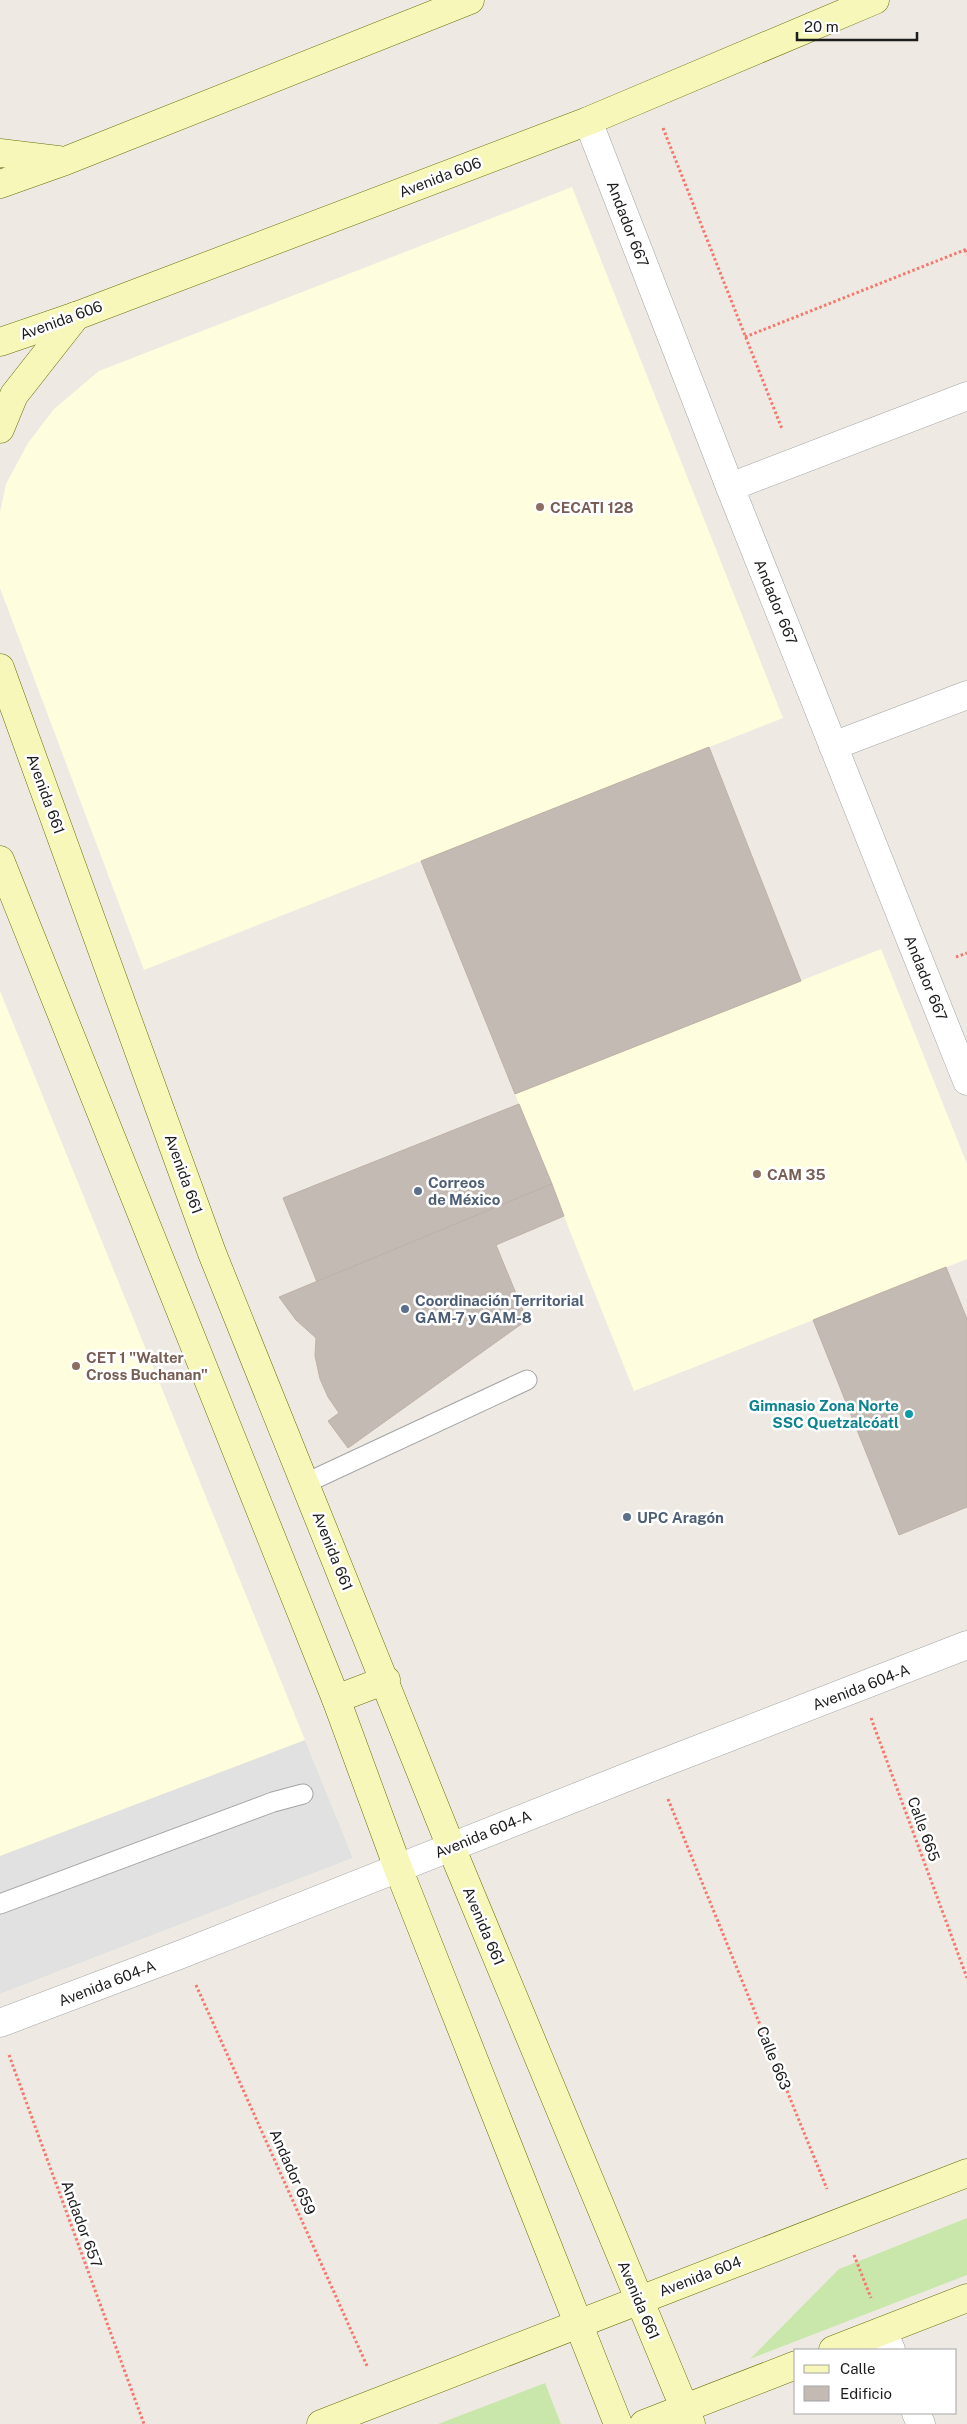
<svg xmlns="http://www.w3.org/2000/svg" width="967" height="2424" font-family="'Public Sans',sans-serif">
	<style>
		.education { fill: #fefddd }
		.grass { fill: #cae7ab }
		.parking { fill: #e1e1e1 }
		.building { fill: #c3bab3; stroke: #bfb1a6 }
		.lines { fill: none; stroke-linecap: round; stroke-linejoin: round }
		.lane-casing { stroke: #a4a4a4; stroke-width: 21 }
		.street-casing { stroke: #a4a4a4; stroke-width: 29 }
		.secondary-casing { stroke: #687108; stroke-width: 29 }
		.path { stroke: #f5786d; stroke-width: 3; stroke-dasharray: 2.5 2.5; stroke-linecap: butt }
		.lane { stroke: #fff; stroke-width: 19 }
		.street { stroke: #fff; stroke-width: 28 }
		.secondary { stroke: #f6f7b8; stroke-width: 28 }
		.education-dot { fill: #8d6e63; stroke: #fff; stroke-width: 2 }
		.service-dot { fill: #5c6f8a; stroke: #fff; stroke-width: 2 }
		.culture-dot { fill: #0f9aa8; stroke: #fff; stroke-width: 2 }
		.labels { text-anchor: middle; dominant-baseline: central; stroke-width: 5; stroke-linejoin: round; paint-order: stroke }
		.street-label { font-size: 15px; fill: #1d1d1d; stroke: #fff }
		.education-label { font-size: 15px; font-weight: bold; fill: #785e54; stroke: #fff; text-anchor: start }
		.service-label { font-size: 15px; font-weight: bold; fill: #4e5e75; stroke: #fff; text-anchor: start }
		.culture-label { font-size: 15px; font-weight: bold; fill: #0d838f; stroke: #fff; text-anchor: end }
	</style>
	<rect width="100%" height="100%" fill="#eeeae3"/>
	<g class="education">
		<path d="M572,187L783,718L144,970L0,588V512L6,484L28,443L54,409L99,371Z"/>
		<path d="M881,949L967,1164V1259L634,1391L515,1094Z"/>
		<path d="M0,991L353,1858L0,1994Z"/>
	</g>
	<g class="grass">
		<path d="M967,2218V2275L750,2359L839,2269Z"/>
		<path d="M545,2383L561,2424H438Z"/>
	</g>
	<path class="parking" d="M305,1740L353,1858L0,1994V1856Z"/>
	<g class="building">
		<path d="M709,747L801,981L515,1094L421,861Z"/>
		<path d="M519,1104L552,1184L317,1282L283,1198Z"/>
		<path d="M552,1184L564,1216L496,1245L527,1320L348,1448L328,1421L339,1413L328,1397L320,1379L315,1356L316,1338L296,1320L279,1297Z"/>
		<path d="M946,1267L967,1319V1507L899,1535L813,1320Z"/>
	</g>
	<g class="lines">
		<defs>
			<g id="lane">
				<path d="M306,1483L527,1380"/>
				<path d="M0,1904L273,1802L303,1794"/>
			</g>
			<g id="street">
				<path d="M588,121L730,487L967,1081"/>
				<path d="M730,487L967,396"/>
				<path d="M833,746L967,695"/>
				<path d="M0,2023L182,1954L655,1766L967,1645"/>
				<path d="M883,2331L891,2350"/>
				<path d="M916,2413L921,2424"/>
			</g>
			<g id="secondary">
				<path d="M0,153L58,160"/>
				<path d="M0,184L65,161L470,0"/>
				<path d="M0,342L76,316L588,121L875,0"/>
				<path d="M0,429L14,395L76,316"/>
				<path d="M0,668L212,1253L451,1847L691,2424"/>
				<path d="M0,860L336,1699L398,1868L618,2424"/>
				<path d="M336,1699L386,1680"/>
				<path d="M833,2350L967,2298"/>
				<path d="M321,2424L967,2173"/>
				<path d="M644,2424L796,2365"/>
			</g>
		</defs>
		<use href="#lane" class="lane-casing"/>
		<use href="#street" class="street-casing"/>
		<use href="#secondary" class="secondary-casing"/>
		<g class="path">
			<path d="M663,128L782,429"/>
			<path d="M965,250L967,255"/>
			<path d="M745,337L967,249"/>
			<path d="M956,957L967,953"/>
			<path d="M871,1718L967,1978"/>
			<path d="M668,1799L827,2189"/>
			<path d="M196,1985L368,2368"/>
			<path d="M9,2055L144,2424"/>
			<path d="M854,2255L871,2298"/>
		</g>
		<use href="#lane" class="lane"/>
		<use href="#street" class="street"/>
		<use href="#secondary" class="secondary"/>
	</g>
	<g class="education-dot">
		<circle cx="540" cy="507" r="5"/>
		<circle cx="757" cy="1174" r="5"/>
		<circle cx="76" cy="1366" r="5"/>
	</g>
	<g class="service-dot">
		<circle cx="418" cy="1191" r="5"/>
		<circle cx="405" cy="1309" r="5"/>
		<circle cx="627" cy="1517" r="5"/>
	</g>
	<circle class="culture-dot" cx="909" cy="1414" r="5"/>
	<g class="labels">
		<g class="street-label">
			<text transform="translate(440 177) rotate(-21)">Avenida 606</text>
			<text transform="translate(628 224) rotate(69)">Andador 667</text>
			<text transform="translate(61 320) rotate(-20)">Avenida 606</text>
			<text transform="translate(776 602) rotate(68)">Andador 667</text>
			<text transform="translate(46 794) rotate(70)">Avenida 661</text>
			<text transform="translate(926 978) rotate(68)">Andador 667</text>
			<text transform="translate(184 1174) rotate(70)">Avenida 661</text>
			<text transform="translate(333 1551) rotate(68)">Avenida 661</text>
			<text transform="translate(861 1687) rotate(-21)">Avenida 604-A</text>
			<text transform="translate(924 1829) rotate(70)">Calle 665</text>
			<text transform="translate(483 1834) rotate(-22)">Avenida 604-A</text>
			<text transform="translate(484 1926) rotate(67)">Avenida 661</text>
			<text transform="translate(107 1983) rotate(-21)">Avenida 604-A</text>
			<text transform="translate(774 2058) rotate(68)">Calle 663</text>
			<text transform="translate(293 2172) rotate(66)">Andador 659</text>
			<text transform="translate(82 2224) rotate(70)">Andador 657</text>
			<text transform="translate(700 2276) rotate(-21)">Avenida 604</text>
			<text transform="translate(639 2300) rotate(67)">Avenida 661</text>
		</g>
		<g class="education-label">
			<text x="550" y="507">CECATI 128</text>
			<text x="767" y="1174">CAM 35</text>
			<text x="86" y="1357">CET 1 "Walter<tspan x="86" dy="17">Cross Buchanan"</tspan></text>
		</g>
		<g class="service-label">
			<text x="428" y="1182">Correos<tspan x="428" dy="17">de México</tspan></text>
			<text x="415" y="1300">Coordinación Territorial<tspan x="415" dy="17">GAM-7 y GAM-8</tspan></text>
			<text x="637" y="1517">UPC Aragón</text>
		</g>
		<g class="culture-label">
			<text x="899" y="1405">Gimnasio Zona Norte<tspan x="899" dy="17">SSC Quetzalcóatl</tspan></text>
		</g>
	</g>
	<rect x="794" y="2349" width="162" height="65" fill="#ffffff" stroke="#a5a5a5"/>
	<rect x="804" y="2365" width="25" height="8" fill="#f6f7b8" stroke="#a5a5a5"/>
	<text x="840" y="2374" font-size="15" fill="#1d1d1d">Calle</text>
	<rect x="804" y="2386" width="25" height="15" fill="#c3bab3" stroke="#a5a5a5"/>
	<text x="840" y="2399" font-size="15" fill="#1d1d1d">Edificio</text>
	<path d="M797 32v8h120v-8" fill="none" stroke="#1d1d1d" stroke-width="2.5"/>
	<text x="804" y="32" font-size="15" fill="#1d1d1d" stroke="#ffffff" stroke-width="4" paint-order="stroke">20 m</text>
</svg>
